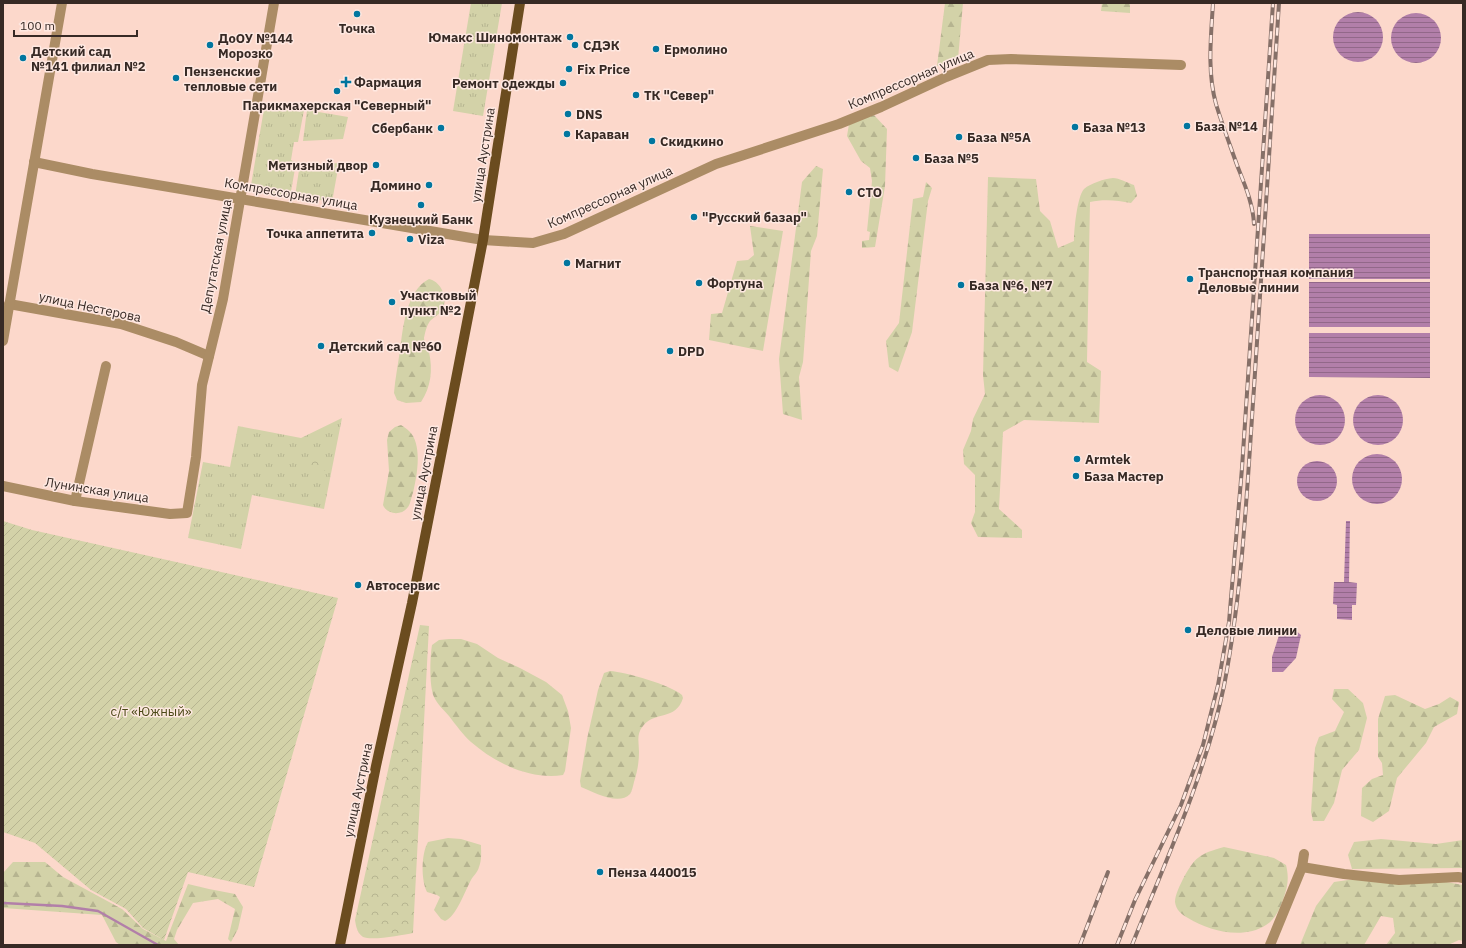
<svg xmlns="http://www.w3.org/2000/svg" width="1466" height="948" font-family="'IBM Plex Sans',sans-serif">
	<style>
		.grass { fill: url(#grass-tufts) }
		.forest { fill: url(#forest-firs) }
		.park { fill: url(#park-crowns) }
		.garden { fill: url(#garden-furrows) }
		.water { fill: url(#water-rules) }
		.lines { fill: none; stroke-linecap: round; stroke-linejoin: round }
		.stream { stroke: #b27fa9; stroke-width: 2.5 }
		.minor { stroke: #ab8c65; stroke-width: 10 }
		.major { stroke: #6b4c1f; stroke-width: 10 }
		.rail-casing { stroke: #867068; stroke-width: 4 }
		.rail { stroke: #fee8e1; stroke-width: 2.5; stroke-dasharray: 8; stroke-linecap: butt }
		.poi-dot { fill: #01769f; stroke: #fee8e1; stroke-width: 1.5 }
		.labels { text-anchor: middle; dominant-baseline: central; stroke-width: 3; stroke-linejoin: round; paint-order: stroke }
		.poi-label { font-size: 13px; font-weight: bold; fill: #372a25; stroke: #fee8e1; text-anchor: start }
		.street-label { font-size: 13px; fill: #372a25; stroke: #fee8e1 }
		.park-label { font-size: 13px; fill: #4b4816; stroke: #fee8e1 }
	</style>
	<defs>
		<pattern id="grass-tufts" width="24" height="20" patternUnits="userSpaceOnUse"><rect width="24" height="20" fill="#d3d2a8"/><path d="M3 7l-1-3M5 7V3M7 7l1-3M15 17l-1-3M17 17v-4M19 17l1-3" fill="none" stroke="#b6b490"/></pattern>
		<pattern id="forest-firs" width="22" height="20" patternUnits="userSpaceOnUse"><rect width="22" height="20" fill="#d3d2a8"/><path d="M5 1l3.5 6h-7zM16 11l3.5 6h-7z" fill="#b6b490"/></pattern>
		<pattern id="park-crowns" width="20" height="18" patternUnits="userSpaceOnUse"><rect width="20" height="18" fill="#d3d2a8"/><path d="M2 6a3 3 0 1 1 6 0M12 15a3 3 0 1 1 6 0" fill="none" stroke="#b6b490"/></pattern>
		<pattern id="garden-furrows" width="10" height="10" patternUnits="userSpaceOnUse"><rect width="10" height="10" fill="#d3d2a8"/><path d="M-1 1l2-2M0 10L10 0M9 11l2-2" fill="none" stroke="#b6b490"/></pattern>
		<pattern id="water-rules" width="6" height="5" patternUnits="userSpaceOnUse"><rect width="6" height="5" fill="#b27fa9"/><path d="M0 2.5h6" fill="none" stroke="#926889"/></pattern>
	</defs>
	<rect width="100%" height="100%" fill="#fcd8cb"/>
	<g class="grass">
		<path d="M471,3H502L483,116L453,111Z"/>
		<path d="M265,103L304,110L298,142H294L291,160L296,163L290,197L250,191Z"/>
		<path d="M307,110L348,117L343,139L303,141Z"/>
		<path d="M339,163L332,202L295,196L299,170L303,165Z"/>
		<path d="M342,418L324,509L252,495L241,549L188,538L203,462L230,467L238,426L301,438Z"/>
	</g>
	<g class="forest">
		<path d="M945,3H963L958,59L937,66Z"/>
		<path d="M1102,3H1130V13L1101,11Z"/>
		<path d="M874,115L887,129L885,186L875,247L862,248V241L869,240L870,232L867,231L872,181L870,168L861,161L847,136L849,124Z"/>
		<path d="M816,166L823,169L817,236L811,251L804,349L803,362L799,377L802,420L783,414L779,359L802,182Z"/>
		<path d="M988,177L1036,179L1040,211L1050,221L1058,248L1074,241C1074,230 1077,197 1084,189C1091,183 1104,179 1113,178C1119,178 1128,183 1134,185L1137,196L1131,203C1117,200 1103,199 1090,202L1087,362L1101,371L1099,423L1024,420L1003,432L999,509L1022,530V538L978,537L971,523L975,512V475L964,464L963,450L971,431L973,419L985,394L983,375Z"/>
		<path d="M926,182L932,188L928,201L912,332L898,372L889,367L886,341L899,323L913,199L923,197Z"/>
		<path d="M750,226L783,231L763,351L709,340L711,314L722,313L737,261L748,260L754,255Z"/>
		<path d="M429,279C439,281 447,294 444,305C443,313 435,316 430,321C427,325 425,332 424,338C424,343 428,347 429,352C433,370 431,387 421,402L406,403L397,400L394,393C395,379 398,365 400,350C403,328 406,291 429,279Z"/>
		<path d="M401,425C404,427 407,429 409,431C423,444 417,476 413,493C411,497 411,503 408,507C402,516 387,515 383,505L389,471L387,440L389,432L395,427Z"/>
		<path d="M449,639H461L477,644L498,658L520,668L546,682L562,695L568,711L571,728L565,771L563,775C530,780 495,763 471,742C463,735 456,725 449,716C444,710 437,704 434,697C429,686 430,657 432,645L439,640Z"/>
		<path d="M610,671C626,672 671,685 682,695L683,698C676,721 654,711 643,726C636,734 639,743 639,752C639,763 637,773 634,782C633,786 632,791 630,794C619,806 593,792 581,787L580,781L587,739L598,690L604,673Z"/>
		<path d="M1334,689H1348L1363,703L1367,718L1359,750L1342,770L1334,803L1324,821H1313L1311,812L1315,748L1319,737L1335,731L1344,712L1332,699Z"/>
		<path d="M1395,695L1425,709L1439,704L1450,697L1459,702L1457,714L1434,727L1426,743L1397,778L1389,811L1373,822L1361,816L1362,788L1372,779L1383,775L1382,763L1378,757V719L1385,696Z"/>
		<path d="M448,838L461,839L481,845C481,852 482,860 479,867C478,872 473,876 471,880C465,891 456,917 445,921L441,919L434,910L440,897L437,895L427,892C421,880 421,854 428,842Z"/>
		<path d="M1381,839L1436,844L1463,840V868L1352,869L1348,855L1354,842Z"/>
		<path d="M1224,847L1274,858L1286,865C1289,877 1288,885 1284,897C1280,908 1276,919 1266,925C1243,940 1209,931 1188,918C1181,914 1176,910 1175,902C1175,895 1180,885 1183,879C1195,857 1199,854 1224,847Z"/>
		<path d="M13,862H45L63,877L122,909L143,929L166,941L188,884L209,889L235,894L243,907L238,929L231,942L228,939L235,909L218,899L193,903L177,930L174,939L179,945H120L116,942L102,915L3,908V873Z"/>
		<path d="M1348,880H1435L1463,885V941L1459,940L1448,945H1386L1395,933L1393,918L1381,916L1364,945H1300L1316,906L1334,882Z"/>
	</g>
	<g class="park">
		<path d="M310,455L327,458L325,471L308,467Z"/>
		<path d="M420,625L429,626L413,933C403,935 372,941 363,937C357,933 356,926 355,920Z"/>
	</g>
	<path class="garden" d="M3,521L32,530L338,598L254,887L188,872L164,940L143,928L126,909L91,890L35,843L3,832Z"/>
	<g class="water">
		<circle cx="1358" cy="37" r="25"/>
		<circle cx="1416" cy="38" r="25"/>
		<rect x="1309" y="234" width="121" height="45"/>
		<rect x="1309" y="282" width="121" height="45"/>
		<path d="M1309,333H1430V378L1309,377Z"/>
		<circle cx="1378" cy="420" r="25"/>
		<circle cx="1320" cy="420" r="25"/>
		<circle cx="1377" cy="479" r="25"/>
		<circle cx="1317" cy="481" r="20"/>
		<path d="M1346,521H1350L1349,582L1357,583L1356,605H1352V620L1337,619V605L1333,604L1334,582H1344Z"/>
		<path d="M1281,629L1295,630L1301,635L1296,658L1283,672H1272V657Z"/>
	</g>
	<g class="lines">
		<path class="stream" d="M3,903L62,906L98,911L158,945"/>
		<g class="minor">
			<path d="M34,162L92,174L483,240L533,243L564,234L716,164L839,124L881,107L946,77L988,60L1011,59L1181,65"/>
			<path d="M9,304L121,324L176,342L209,356"/>
			<path d="M3,341L62,3"/>
			<path d="M3,486L75,501L170,514L187,513L196,457L202,385L223,299L274,3"/>
			<path d="M75,501L106,366"/>
			<path d="M1302,867L1344,874L1399,880L1458,877L1463,878"/>
			<path d="M1270,945L1302,867L1304,854"/>
		</g>
		<path class="major" d="M340,945L376,766L412,603L456,379L483,240L520,3"/>
		<defs>
			<g id="rail">
				<path d="M1213,3C1211,37 1207,71 1216,104C1222,124 1230,145 1237,165C1244,183 1253,203 1254,224"/>
				<path d="M1080,945L1108,872"/>
				<path d="M1117,945L1135,900L1181,805L1203,745L1218,685L1229,622L1242,468L1273,3"/>
				<path d="M1132,945C1166,860 1205,776 1224,686C1243,588 1247,487 1254,388C1262,260 1271,131 1279,3"/>
			</g>
		</defs>
		<use href="#rail" class="rail-casing"/>
		<use href="#rail" class="rail"/>
	</g>
	<g class="poi-dot">
		<circle cx="357" cy="14" r="4"/>
		<circle cx="570" cy="37" r="4"/>
		<circle cx="210" cy="45" r="4"/>
		<circle cx="575" cy="45" r="4"/>
		<circle cx="656" cy="49" r="4"/>
		<circle cx="23" cy="58" r="4"/>
		<circle cx="569" cy="69" r="4"/>
		<circle cx="176" cy="78" r="4"/>
		<path d="M344 76h4v4h4v4h-4v4h-4v-4h-4v-4h4z"/>
		<circle cx="563" cy="83" r="4"/>
		<circle cx="337" cy="91" r="4"/>
		<circle cx="636" cy="95" r="4"/>
		<circle cx="568" cy="114" r="4"/>
		<circle cx="1187" cy="126" r="4"/>
		<circle cx="1075" cy="127" r="4"/>
		<circle cx="441" cy="128" r="4"/>
		<circle cx="567" cy="134" r="4"/>
		<circle cx="959" cy="137" r="4"/>
		<circle cx="652" cy="141" r="4"/>
		<circle cx="916" cy="158" r="4"/>
		<circle cx="376" cy="165" r="4"/>
		<circle cx="429" cy="185" r="4"/>
		<circle cx="849" cy="192" r="4"/>
		<circle cx="421" cy="205" r="4"/>
		<circle cx="694" cy="217" r="4"/>
		<circle cx="372" cy="233" r="4"/>
		<circle cx="410" cy="239" r="4"/>
		<circle cx="567" cy="263" r="4"/>
		<circle cx="1190" cy="279" r="4"/>
		<circle cx="699" cy="283" r="4"/>
		<circle cx="961" cy="285" r="4"/>
		<circle cx="392" cy="302" r="4"/>
		<circle cx="321" cy="346" r="4"/>
		<circle cx="670" cy="351" r="4"/>
		<circle cx="1077" cy="459" r="4"/>
		<circle cx="1076" cy="476" r="4"/>
		<circle cx="358" cy="585" r="4"/>
		<circle cx="1188" cy="630" r="4"/>
		<circle cx="600" cy="872" r="4"/>
	</g>
	<g class="labels">
		<g class="poi-label">
			<text x="357" y="28" text-anchor="middle">Точка</text>
			<text x="562" y="37" text-anchor="end">Юмакс Шиномонтаж</text>
			<text x="218" y="38">ДоОУ №144<tspan x="218" dy="15">Морозко</tspan></text>
			<text x="583" y="45">СДЭК</text>
			<text x="664" y="49">Ермолино</text>
			<text x="31" y="51">Детский сад<tspan x="31" dy="15">№141 филиал №2</tspan></text>
			<text x="577" y="69">Fix Price</text>
			<text x="184" y="71">Пензенские<tspan x="184" dy="15">тепловые сети</tspan></text>
			<text x="354" y="82">Фармация</text>
			<text x="555" y="83" text-anchor="end">Ремонт одежды</text>
			<text x="644" y="95">ТК "Север"</text>
			<text x="337" y="105" text-anchor="middle">Парикмахерская "Северный"</text>
			<text x="576" y="114">DNS</text>
			<text x="1195" y="126">База №14</text>
			<text x="1083" y="127">База №13</text>
			<text x="433" y="128" text-anchor="end">Сбербанк</text>
			<text x="575" y="134">Караван</text>
			<text x="967" y="137">База №5А</text>
			<text x="660" y="141">Скидкино</text>
			<text x="924" y="158">База №5</text>
			<text x="368" y="165" text-anchor="end">Метизный двор</text>
			<text x="421" y="185" text-anchor="end">Домино</text>
			<text x="857" y="192">СТО</text>
			<text x="702" y="217">"Русский базар"</text>
			<text x="421" y="219" text-anchor="middle">Кузнецкий Банк</text>
			<text x="364" y="233" text-anchor="end">Точка аппетита</text>
			<text x="418" y="239">Viza</text>
			<text x="575" y="263">Магнит</text>
			<text x="1198" y="272">Транспортная компания<tspan x="1198" dy="15">Деловые линии</tspan></text>
			<text x="707" y="283">Фортуна</text>
			<text x="969" y="285">База №6, №7</text>
			<text x="400" y="295">Участковый<tspan x="400" dy="15">пункт №2</tspan></text>
			<text x="329" y="346">Детский сад №60</text>
			<text x="678" y="351">DPD</text>
			<text x="1085" y="459">Armtek</text>
			<text x="1084" y="476">База Мастер</text>
			<text x="366" y="585">Автосервис</text>
			<text x="1196" y="630">Деловые линии</text>
			<text x="608" y="872">Пенза 440015</text>
		</g>
		<g class="street-label">
			<text transform="translate(911 79) rotate(-23)">Компрессорная улица</text>
			<text transform="translate(483 155) rotate(-81)">улица Аустрина</text>
			<text transform="translate(291 194) rotate(10)">Компрессорная улица</text>
			<text transform="translate(610 197) rotate(-24)">Компрессорная улица</text>
			<text transform="translate(216 256) rotate(-79)">Депутатская улица</text>
			<text transform="translate(90 307) rotate(12)">улица Нестерова</text>
			<text transform="translate(424 473) rotate(-79)">улица Аустрина</text>
			<text transform="translate(97 490) rotate(9)">Лунинская улица</text>
			<text transform="translate(358 790) rotate(-78)">улица Аустрина</text>
		</g>
		<g class="park-label">
			<text x="151" y="711">с/т «Южный»</text>
		</g>
	</g>
	<rect width="1466" height="948" fill="none" stroke="#372a25" stroke-width="8"/>
	<path d="M14 30v6h123v-6" fill="none" stroke="#372a25" stroke-width="2"/>
	<text x="20" y="30" font-size="12" fill="#372a25" stroke="#fee8e1" stroke-width="3" paint-order="stroke">100 m</text>
</svg>
